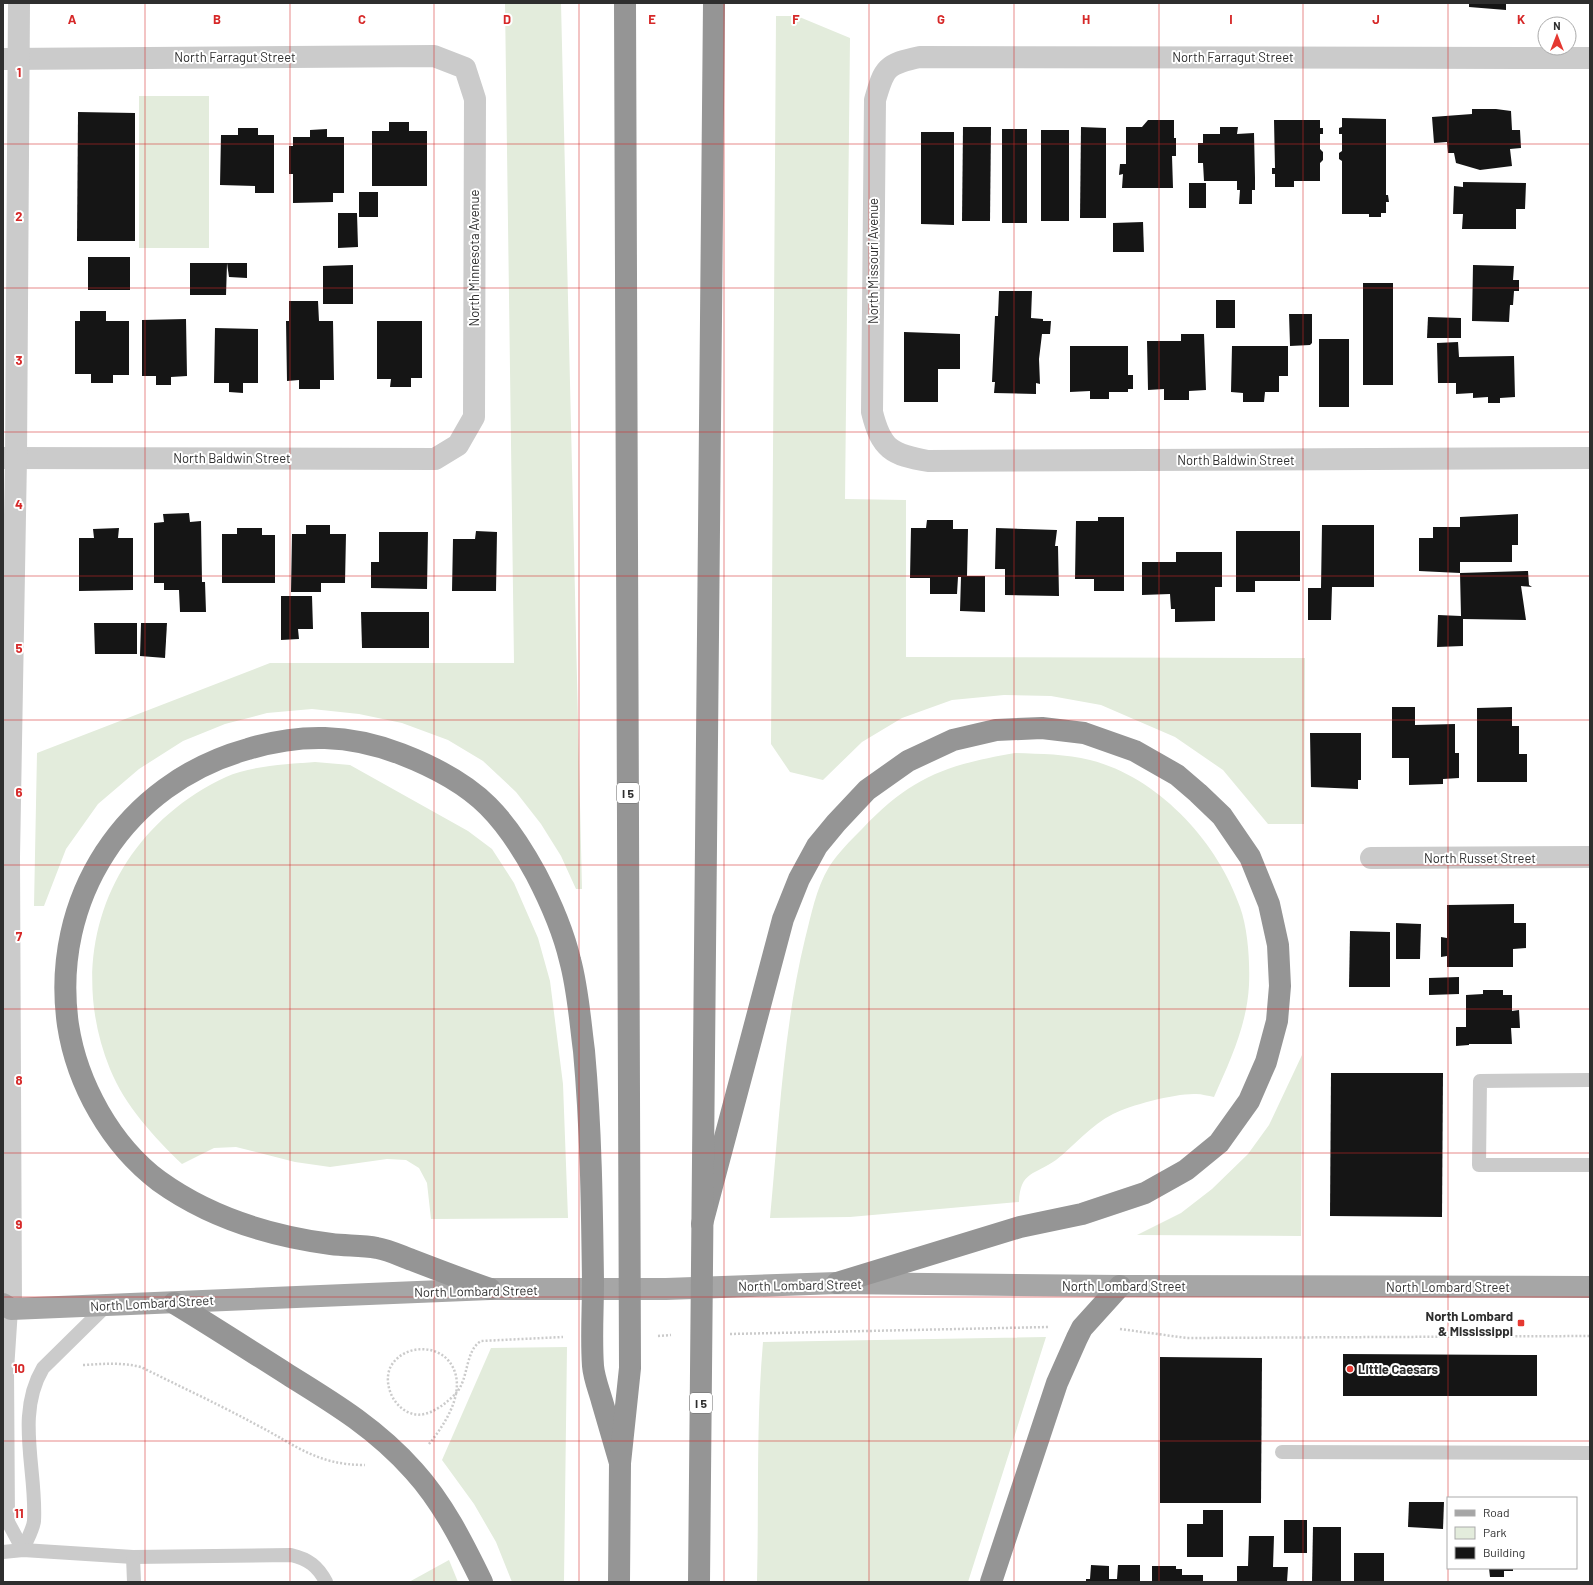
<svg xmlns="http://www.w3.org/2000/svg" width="1593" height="1585" font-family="Barlow,sans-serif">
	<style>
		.green { fill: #e3ecdc }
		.building { fill: #151515 }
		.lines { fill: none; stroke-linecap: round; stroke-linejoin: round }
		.path { stroke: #cbcbcb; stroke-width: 2.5; stroke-dasharray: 2 2; stroke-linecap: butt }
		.lane { stroke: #cbcbcb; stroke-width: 14 }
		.street { stroke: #cbcbcb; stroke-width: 22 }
		.primary { stroke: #a6a6a6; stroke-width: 22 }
		.highway { stroke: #959595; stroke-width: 22 }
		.grid { fill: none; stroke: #d62828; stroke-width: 1; stroke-opacity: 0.55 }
		.poi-dot { fill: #e53831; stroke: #fff; stroke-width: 1.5 }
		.labels { text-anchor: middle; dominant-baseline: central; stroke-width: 4; stroke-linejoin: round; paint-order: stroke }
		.shield { fill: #fff; stroke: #6d6d6d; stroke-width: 1 }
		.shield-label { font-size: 12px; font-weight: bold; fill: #2e2e2e }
		.street-label { font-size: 13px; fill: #2e2e2e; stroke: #fff }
		.poi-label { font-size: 13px; font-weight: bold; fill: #2e2e2e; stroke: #fff; text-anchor: end }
		.grid-label { font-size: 13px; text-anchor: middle; font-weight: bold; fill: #d62828; stroke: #fff; stroke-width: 4; stroke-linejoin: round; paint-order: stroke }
	</style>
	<rect width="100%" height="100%" fill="#fff"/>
	<g class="green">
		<path d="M505,3H561L582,889H576L561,856L541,824L516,792L483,761L448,740L402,723L359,714L312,709L267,713L225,724L183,741L139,769L98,804L66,849L44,906H34L37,753L270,663H514Z"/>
		<path d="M776,16H797L850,38L845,499L906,500V657L1305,658L1304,824H1268L1223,770L1175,737L1101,705L1051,696L1004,695L952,700L902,718L862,742L823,780L790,772L771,744Z"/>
		<rect x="139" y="96" width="70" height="152"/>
		<path d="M1015,753C1040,754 1066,754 1090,760C1158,777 1218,842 1240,907C1248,929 1250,962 1249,985C1247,1025 1230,1061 1214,1097C1208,1096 1202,1094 1196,1094C1177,1093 1130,1105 1113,1114C1091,1125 1075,1145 1056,1160C1035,1175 1020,1171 1019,1202L850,1217L770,1218C779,1125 783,1030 805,939C811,916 816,888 829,867C838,853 850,841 862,829C911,777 946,765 1015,753Z"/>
		<path d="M315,762L350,765L468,831L492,849L514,883L538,938L550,981L563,1084L568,1218L431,1219L427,1183L419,1168L406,1160L387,1159L330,1167L295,1162L236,1147L214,1148L182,1164C154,1137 125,1106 110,1069C63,953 112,830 226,777C249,766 289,764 315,762Z"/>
		<path d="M1302,1055L1301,1236L1137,1235L1181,1213L1212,1189L1248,1154L1269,1125Z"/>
		<path d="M1046,1337L968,1582H757C759,1501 756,1423 763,1342Z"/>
		<path d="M567,1347L564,1582H512L496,1542L474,1504L442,1460L491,1348Z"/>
		<path d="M449,1560L458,1582H409Z"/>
	</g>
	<g class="building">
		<path d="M1469,3H1506V10L1469,7Z"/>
		<path d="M1472,109H1496L1511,111L1512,130H1520L1521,148L1510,149L1512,166L1480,170L1456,163L1454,153H1448L1447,142L1434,143L1432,117L1472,114Z"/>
		<path d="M78,112L135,113V241H77Z"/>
		<path d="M1342,118L1386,119V195H1388L1389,202H1386V213H1381V217H1369V214H1342V161L1339,159V153L1342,151V134H1339V128L1342,127Z"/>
		<path d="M1148,120H1174V138H1176V156H1172L1173,188H1122L1123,174L1119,175L1120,164H1126V127H1142Z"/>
		<path d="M1274,120H1320V128H1323V134H1320V149L1323,152V160L1320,163V181H1294V187H1275V174H1272V168H1275Z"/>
		<path d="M389,122H409V131H427V186H372V131H389Z"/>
		<path d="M963,127H991L990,221H962Z"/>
		<path d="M1081,127L1106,128V218H1080Z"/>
		<path d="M1220,127H1238L1237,134L1254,133L1255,178V190H1252V204H1239L1240,190H1237V181H1204L1203,163H1198V143H1203V134H1220Z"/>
		<path d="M238,128H258V135H274V193H255V186L220,185L221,135H238Z"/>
		<path d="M327,129V137H344V193H333V202L293,203V174H289V146H293V137H310V130Z"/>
		<rect x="1002" y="129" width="25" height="94"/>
		<rect x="1041" y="130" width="28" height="91"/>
		<path d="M921,132H954V225L921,224Z"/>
		<path d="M1463,182L1526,183L1525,209H1516V229H1462L1463,214H1453L1454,186L1463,187Z"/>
		<rect x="1189" y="183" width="17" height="25"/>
		<rect x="359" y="192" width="19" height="25"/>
		<path d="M338,213H357L358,247L338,248Z"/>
		<path d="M1143,222L1144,252H1113V223Z"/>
		<rect x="88" y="257" width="42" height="33"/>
		<path d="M190,263H227L226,295H190Z"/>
		<path d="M227,263H247V278L229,277Z"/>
		<path d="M353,265V304H323V266Z"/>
		<path d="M1473,265L1514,266L1513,280H1519V291H1514L1513,305H1510L1509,322L1472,321Z"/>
		<rect x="1363" y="283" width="30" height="102"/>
		<path d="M999,291H1032L1031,318L1043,319V321H1051L1050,334H1042L1039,359L1040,384L1036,383V394L994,393L995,382H992L995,316H998Z"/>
		<rect x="1216" y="300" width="19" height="28"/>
		<path d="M289,301H318L319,321H333L334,380H320V389H299V380L287,381L286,321H289Z"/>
		<path d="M80,311H106V321H129V375H113V383H91V374H75V321H80Z"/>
		<path d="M1289,314H1312V343L1310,345L1290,346Z"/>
		<path d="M1428,317L1461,318V338H1427Z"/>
		<path d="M186,319L187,376L171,377V385H156V376H142V320Z"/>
		<path d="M377,321H422V378H411V387H390L391,379H377Z"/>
		<path d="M215,328L258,329V383H243V393L229,392V383H214Z"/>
		<path d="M904,332L960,334V369H938V402H904Z"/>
		<path d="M1181,334H1204L1206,390L1189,391V400H1164V389L1148,390L1147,341H1181Z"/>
		<rect x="1319" y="339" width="30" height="68"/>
		<path d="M1458,342L1459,357L1514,356L1515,397L1500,398V403H1488V397L1473,398V393L1456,394V383H1438L1437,343Z"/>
		<path d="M1070,346H1128V375H1133V389H1128V392H1109V399H1090V391L1070,392Z"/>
		<path d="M1232,346H1288V376H1279V392H1265L1264,402H1243V393L1231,392Z"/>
		<path d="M189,513L190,522L201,521L202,582H205L206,612H180L179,590H164V583H154V523L164,522L163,514Z"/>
		<path d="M1518,514V545H1512V562H1460V573L1528,571L1529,585L1532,587L1521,586L1526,620L1463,619V646L1437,647L1438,615L1461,616L1460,573L1419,571V538H1433V527H1460V517Z"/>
		<path d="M1098,517H1124V591H1094V579H1075L1076,521H1098Z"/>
		<path d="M927,520H953V529H968L967,576H985V612L960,611L961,577H958L957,594H930V578H910L911,528H926Z"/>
		<path d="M306,525H330V534H346L345,583H321V592H291L292,534H306Z"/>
		<path d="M1322,525H1374V587H1332L1331,620H1308V588H1321Z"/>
		<path d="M119,528L118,538H133V590L79,591V538H94L93,529Z"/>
		<path d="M237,528H262V535H275V583H222V534H237Z"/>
		<path d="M996,528L1057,530L1055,546H1058L1059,596L1005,595V569H995Z"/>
		<path d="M476,531L497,532L496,591H452L453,539H475Z"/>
		<path d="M1236,531H1300V581H1255V592H1236Z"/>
		<path d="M379,532H428L427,589L371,588V562H379Z"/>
		<path d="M1176,552H1222V587H1215V621L1175,622V609H1171L1170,594L1142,595V562H1176Z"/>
		<path d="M281,596H312L313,629H298L299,639L281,640Z"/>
		<path d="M361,612H429V648H362Z"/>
		<path d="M94,623H137V654H95Z"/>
		<path d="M141,623H167L165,658L140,656Z"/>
		<path d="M1392,707H1415V725L1455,724V753H1459V778L1443,779V784L1409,785V758H1392Z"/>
		<path d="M1512,707V726H1519V754H1527V782H1477V708Z"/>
		<path d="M1310,733H1361V780H1358V789L1311,787Z"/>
		<path d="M1514,904V923H1526V948L1513,949V967H1447V956L1441,957V937L1447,938V905Z"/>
		<path d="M1396,923L1421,924L1420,959H1396Z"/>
		<path d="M1350,931L1390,932V987H1349Z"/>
		<path d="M1459,977V994L1429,995V978Z"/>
		<path d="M1483,990H1503V995H1512V1011L1519,1010L1520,1028H1511L1512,1044H1469V1045L1456,1046V1027H1466V995L1483,994Z"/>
		<path d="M1331,1073H1443L1442,1217L1330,1216Z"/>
		<path d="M1343,1354L1537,1355V1396H1343Z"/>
		<path d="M1160,1357L1262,1358L1261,1503H1160Z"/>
		<path d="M1409,1502H1444L1443,1529L1408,1527Z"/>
		<path d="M1203,1510H1223V1557H1187V1524H1203Z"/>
		<rect x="1284" y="1520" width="23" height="33"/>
		<path d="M1313,1527H1341V1582H1312Z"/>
		<path d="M1249,1536H1274L1273,1567H1288L1287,1582H1237V1566H1248Z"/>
		<rect x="1354" y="1553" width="30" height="29"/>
		<path d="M1091,1565L1109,1566V1579H1117L1118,1565H1140V1582H1086V1579H1090Z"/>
		<path d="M1152,1566H1176V1569H1182V1575H1203V1582H1152Z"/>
		<path d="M1489,1568H1513V1571H1504V1577H1490Z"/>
	</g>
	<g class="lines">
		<g class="path">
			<path d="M1120,1329L1187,1338L1590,1336"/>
			<path d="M730,1334L1049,1327"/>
			<path d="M658,1336L671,1335"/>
			<path d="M83,1365C103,1364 121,1362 141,1367C179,1386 218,1404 255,1424C296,1445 316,1465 365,1465"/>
			<path d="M429,1444C446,1423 471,1385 447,1359C431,1343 400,1347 390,1368C383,1385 394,1409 413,1414C429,1418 447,1403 457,1392C469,1377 465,1351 481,1341L563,1337"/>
		</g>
		<g class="lane">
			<path d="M1590,1080L1480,1081L1479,1165H1590"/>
			<path d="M11,1309L7,1370L8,1522L23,1550"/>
			<path d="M1282,1452L1590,1453"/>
			<path d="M23,1550C26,1541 33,1530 34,1521C37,1470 15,1415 43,1368L107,1305"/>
			<path d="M3,1552L23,1550L133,1557L291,1555C308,1559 318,1566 326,1582"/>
			<path d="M133,1557L134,1582"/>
		</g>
		<g class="street">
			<path d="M1590,58L920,57C886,64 884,68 875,100L872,412C881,449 892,455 928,461L1590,458"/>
			<path d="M3,59L434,56L465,68L475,99L474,417L458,445L435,459L3,458"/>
			<path d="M1371,858L1590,857"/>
			<path d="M11,1309L9,857L16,458L19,3"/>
		</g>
		<path class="primary" d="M3,1304L11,1309L490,1289H666L837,1283L1120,1286L1590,1287"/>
		<g class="highway">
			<path d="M702,1224L783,919L799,879L817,846L836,823L867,790L908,761L953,740L996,730L1042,728L1084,733L1135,751L1177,775L1198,793L1222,816L1250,857L1269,904L1278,945L1280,986L1277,1021L1266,1062L1249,1101L1219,1143L1186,1170L1145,1193L1082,1214L1020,1227L837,1283"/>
			<path d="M490,1289C464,1280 438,1270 412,1260C401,1256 389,1250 377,1248C362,1245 346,1246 331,1244C270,1236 209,1217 159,1181C111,1145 77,1084 68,1025C50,899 125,783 248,749C301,733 349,734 401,754C432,766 465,783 488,806C508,826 523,850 536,874C550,901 563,930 570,960C578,989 580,1021 584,1051C591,1128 592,1205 593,1282C593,1310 591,1338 593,1366C594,1378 599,1390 602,1401C608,1422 614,1443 620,1463"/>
			<path d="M174,1303C212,1326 249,1350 287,1374C334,1403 377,1429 414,1471C443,1503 463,1543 482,1582"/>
			<path d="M619,1582L620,1463L630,1368L625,3"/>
			<path d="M699,1582L714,3"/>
			<path d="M991,1582L1057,1383L1077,1338L1082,1328L1120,1286"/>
		</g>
	</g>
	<path class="grid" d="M145,3V1582M290,3V1582M434,3V1582M579,3V1582M724,3V1582M869,3V1582M1014,3V1582M1159,3V1582M1303,3V1582M1448,3V1498M3,144H1590M3,288H1590M3,432H1590M3,576H1590M3,720H1590M3,865H1590M3,1009H1590M3,1153H1590M3,1297H1590M3,1441H1590M1448,1568V1582"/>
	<g class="poi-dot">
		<rect x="1517" y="1319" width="8" height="8" rx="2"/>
		<circle cx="1350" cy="1369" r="4"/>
	</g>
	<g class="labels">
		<g class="shield">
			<rect x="617" y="783" width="22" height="20" rx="3"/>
			<rect x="690" y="1393" width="22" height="20" rx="3"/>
		</g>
		<g class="shield-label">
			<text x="628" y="793">I 5</text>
			<text x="701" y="1403">I 5</text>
		</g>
		<g class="street-label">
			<text x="235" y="57">North Farragut Street</text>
			<text x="1233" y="57">North Farragut Street</text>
			<text transform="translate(474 258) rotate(-90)">North Minnesota Avenue</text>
			<text transform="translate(873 261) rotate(-90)">North Missouri Avenue</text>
			<text x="232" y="458">North Baldwin Street</text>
			<text x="1236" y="460">North Baldwin Street</text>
			<text x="1480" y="858">North Russet Street</text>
			<text transform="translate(800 1285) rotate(-1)">North Lombard Street</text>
			<text x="1124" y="1286">North Lombard Street</text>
			<text x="1448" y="1287">North Lombard Street</text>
			<text transform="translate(476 1291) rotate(-1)">North Lombard Street</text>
			<text transform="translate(152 1303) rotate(-3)">North Lombard Street</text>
		</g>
		<g class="poi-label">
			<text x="1513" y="1316">North Lombard<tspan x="1513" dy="15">&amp; Mississippi</tspan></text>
			<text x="1358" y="1369" text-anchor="start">Little Caesars</text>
		</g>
	</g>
	<g class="grid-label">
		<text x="72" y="24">A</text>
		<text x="217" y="24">B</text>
		<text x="362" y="24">C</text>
		<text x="507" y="24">D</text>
		<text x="652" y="24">E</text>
		<text x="796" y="24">F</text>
		<text x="941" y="24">G</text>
		<text x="1086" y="24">H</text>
		<text x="1231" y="24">I</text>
		<text x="1376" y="24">J</text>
		<text x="1521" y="24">K</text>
		<text x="19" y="77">1</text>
		<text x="19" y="221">2</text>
		<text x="19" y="365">3</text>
		<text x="19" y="509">4</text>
		<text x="19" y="653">5</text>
		<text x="19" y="797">6</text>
		<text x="19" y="941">7</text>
		<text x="19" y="1085">8</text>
		<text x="19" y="1229">9</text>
		<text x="19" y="1373">10</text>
		<text x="19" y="1518">11</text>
	</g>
	<rect width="1593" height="1585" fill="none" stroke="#2e2e2e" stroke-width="8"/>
	<rect x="1447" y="1497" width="130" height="72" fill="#ffffff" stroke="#ababab"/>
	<rect x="1455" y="1510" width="20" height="6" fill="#a6a6a6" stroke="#ababab"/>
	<text x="1483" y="1517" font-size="12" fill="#2e2e2e">Road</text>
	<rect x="1455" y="1527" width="20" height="12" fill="#e3ecdc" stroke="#ababab"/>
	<text x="1483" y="1537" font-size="12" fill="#2e2e2e">Park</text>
	<rect x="1455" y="1547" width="20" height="12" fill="#151515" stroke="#ababab"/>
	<text x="1483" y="1557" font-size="12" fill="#2e2e2e">Building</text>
	<g transform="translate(1557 36)"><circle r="19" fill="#ffffff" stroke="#ababab"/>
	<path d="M0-3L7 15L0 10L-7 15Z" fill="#e53831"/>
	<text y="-6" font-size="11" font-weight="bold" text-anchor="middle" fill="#2e2e2e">N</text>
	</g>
</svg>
